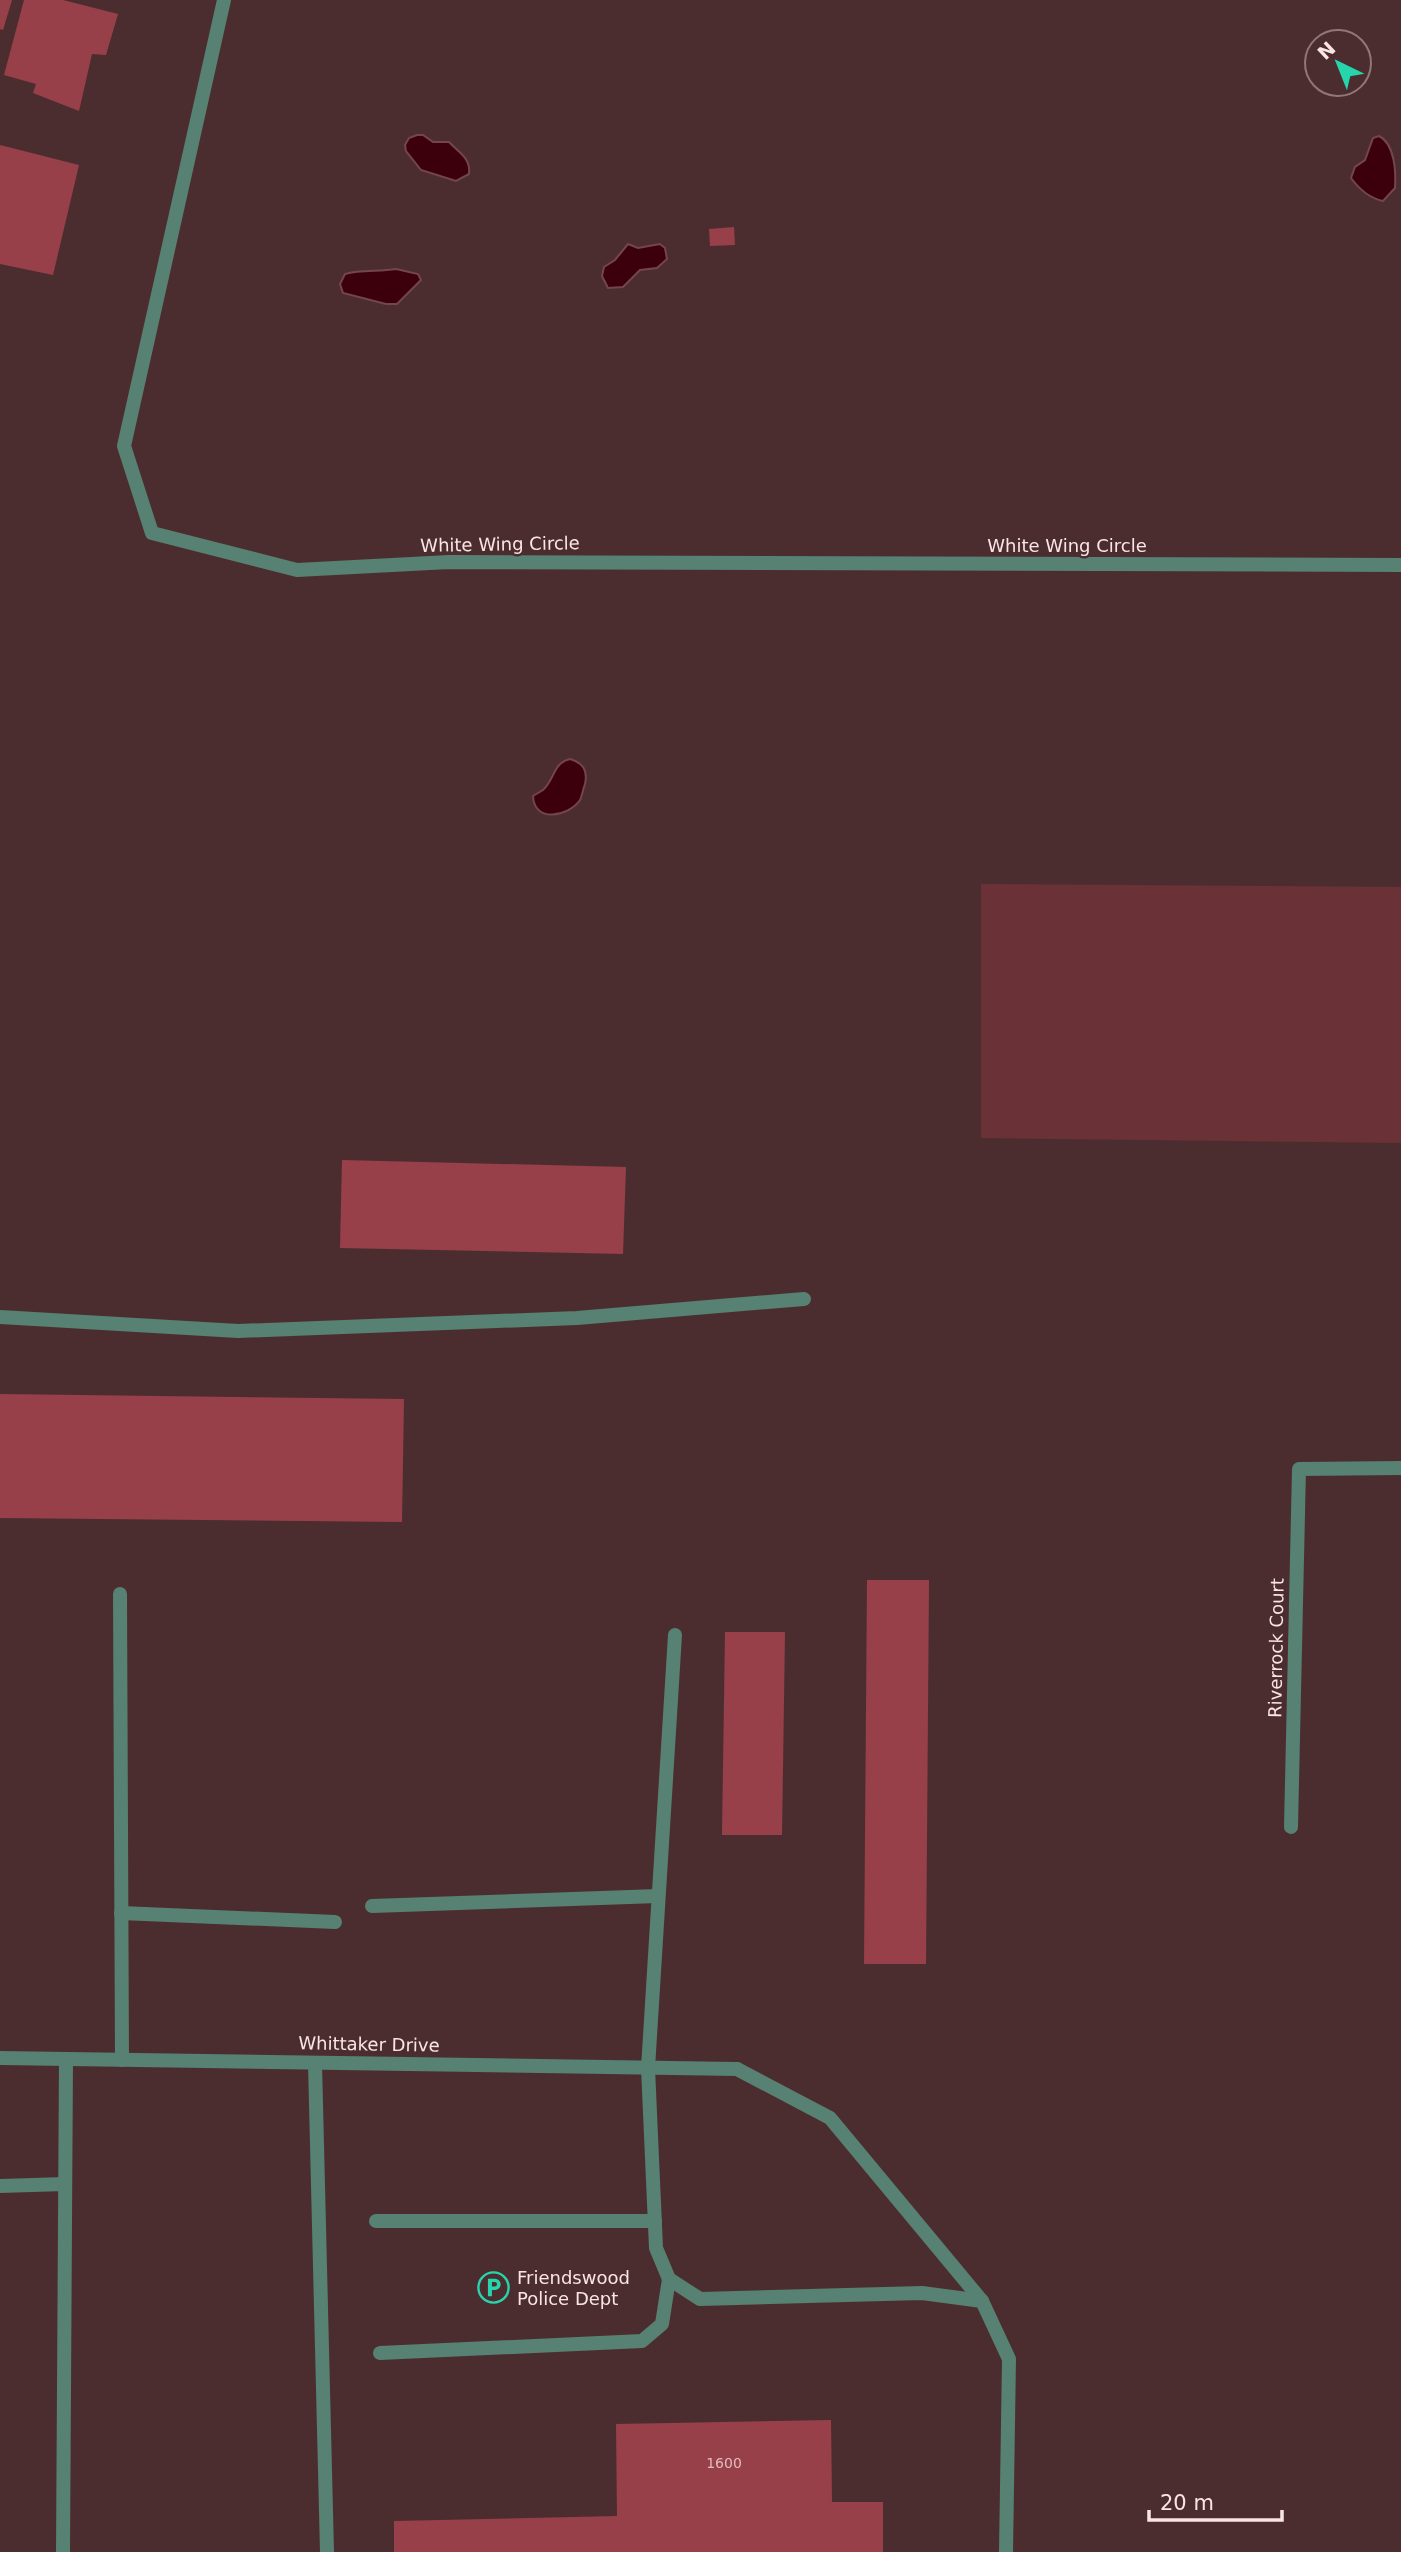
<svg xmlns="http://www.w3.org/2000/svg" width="1401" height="2552" font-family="'DejaVu Sans',sans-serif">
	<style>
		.green { fill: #6a3237 }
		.water { fill: #3b000b; stroke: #74454d; stroke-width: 2 }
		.building { fill: #97404a }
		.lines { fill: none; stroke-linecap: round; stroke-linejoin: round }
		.service { stroke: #568173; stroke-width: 14 }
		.minor { stroke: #568173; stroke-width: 14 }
		.labels { text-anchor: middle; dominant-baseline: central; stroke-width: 5; stroke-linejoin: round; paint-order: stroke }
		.number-label { font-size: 14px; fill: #e1bcbf }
		.street-label { font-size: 18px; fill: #fae5e6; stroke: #4c2d2f }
		.poi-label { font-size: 18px; fill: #fae5e6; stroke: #4c2d2f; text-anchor: start }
	</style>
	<rect width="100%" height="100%" fill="#4c2d2f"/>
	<path class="green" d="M981,884L1401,887V1143L981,1138Z"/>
	<g class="water">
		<path d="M417,135H423L433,142H449C459,153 471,158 469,174L456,181L421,170L406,151L405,145L409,138Z"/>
		<path d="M1379,136C1395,144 1396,172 1395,188L1383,201C1369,198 1359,189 1351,178L1355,167L1365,160L1373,138Z"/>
		<path d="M628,244L638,248L660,244L665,248L667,259L657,268L640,270L623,287L608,288L602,276L604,267L615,260Z"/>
		<path d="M396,269L418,274L421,280L397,304H386L343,293L340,284L345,274C361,269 379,272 396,269Z"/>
		<path d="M570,759C583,763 588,770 585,784C583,789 582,796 580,800C568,817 534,823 533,796C536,794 540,792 543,790C555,779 553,763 570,759Z"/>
	</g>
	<g class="building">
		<path d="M0,0H12L3,30L0,29Z"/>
		<path d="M24,0H63L118,14L106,55L92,54L79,111L33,93L36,84L4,75Z"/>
		<path d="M0,145L79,165L53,275L0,264Z"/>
		<path d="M734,227L735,245L710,246L709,229Z"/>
		<path d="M342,1160L626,1167L623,1254L340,1248Z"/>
		<path d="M0,1394L404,1399L402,1522L0,1518Z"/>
		<path d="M867,1580H929L926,1964H864Z"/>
		<path d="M725,1632H785L782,1835H722Z"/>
		<path d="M831,2420L832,2502H883V2552H394V2521L617,2516L616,2424Z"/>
	</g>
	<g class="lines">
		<g class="service">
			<path d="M0,1317L238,1331L577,1318L804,1299"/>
			<path d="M120,1594L122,2060"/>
			<path d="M372,1906L658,1896"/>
			<path d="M121,1913L335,1922"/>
			<path d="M648,2068L675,1635"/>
			<path d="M737,2069L830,2118L982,2301"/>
			<path d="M0,2186L65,2184"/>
			<path d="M376,2221H655"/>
			<path d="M380,2353L642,2341L662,2324L669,2279"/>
			<path d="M63,2552L66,2059"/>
		</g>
		<g class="minor">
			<path d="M224,0L124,446L152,533L297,570L449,562L1401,565"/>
			<path d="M1291,1827L1299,1469L1401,1468"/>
			<path d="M0,2058L737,2069"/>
			<path d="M315,2063L327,2552"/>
			<path d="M648,2068L656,2248L669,2279L700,2299L922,2293L982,2301L1009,2359L1006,2552"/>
		</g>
	</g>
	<defs>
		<symbol id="parking-ring" viewBox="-11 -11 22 22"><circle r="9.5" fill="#4c2d2f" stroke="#27d5ad" stroke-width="1.5"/><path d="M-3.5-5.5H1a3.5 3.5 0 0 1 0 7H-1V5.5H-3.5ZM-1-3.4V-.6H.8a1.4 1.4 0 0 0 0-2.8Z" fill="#27d5ad"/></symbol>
	</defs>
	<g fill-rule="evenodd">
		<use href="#parking-ring" x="476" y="2270" width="35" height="35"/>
	</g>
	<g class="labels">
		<g class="number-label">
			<text x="724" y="2463">1600</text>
		</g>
		<g class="street-label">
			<text transform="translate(500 544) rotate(-1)">White Wing Circle</text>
			<text x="1067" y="545">White Wing Circle</text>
			<text transform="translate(1276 1648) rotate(-89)">Riverrock Court</text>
			<text transform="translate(369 2044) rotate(1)">Whittaker Drive</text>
		</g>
		<g class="poi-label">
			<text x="517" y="2277">Friendswood<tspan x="517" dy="21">Police Dept</tspan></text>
		</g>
	</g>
	<g transform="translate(1338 63) rotate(317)"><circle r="33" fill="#4c2d2f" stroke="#927778" stroke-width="2"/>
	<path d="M0-5L12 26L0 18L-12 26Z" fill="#27d5ad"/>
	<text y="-10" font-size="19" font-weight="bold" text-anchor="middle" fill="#fae5e6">N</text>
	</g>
	<path d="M1149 2510v10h133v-10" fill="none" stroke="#fae5e6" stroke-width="3.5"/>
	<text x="1160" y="2510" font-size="21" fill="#fae5e6" stroke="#4c2d2f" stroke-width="5" paint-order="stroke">20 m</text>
</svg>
